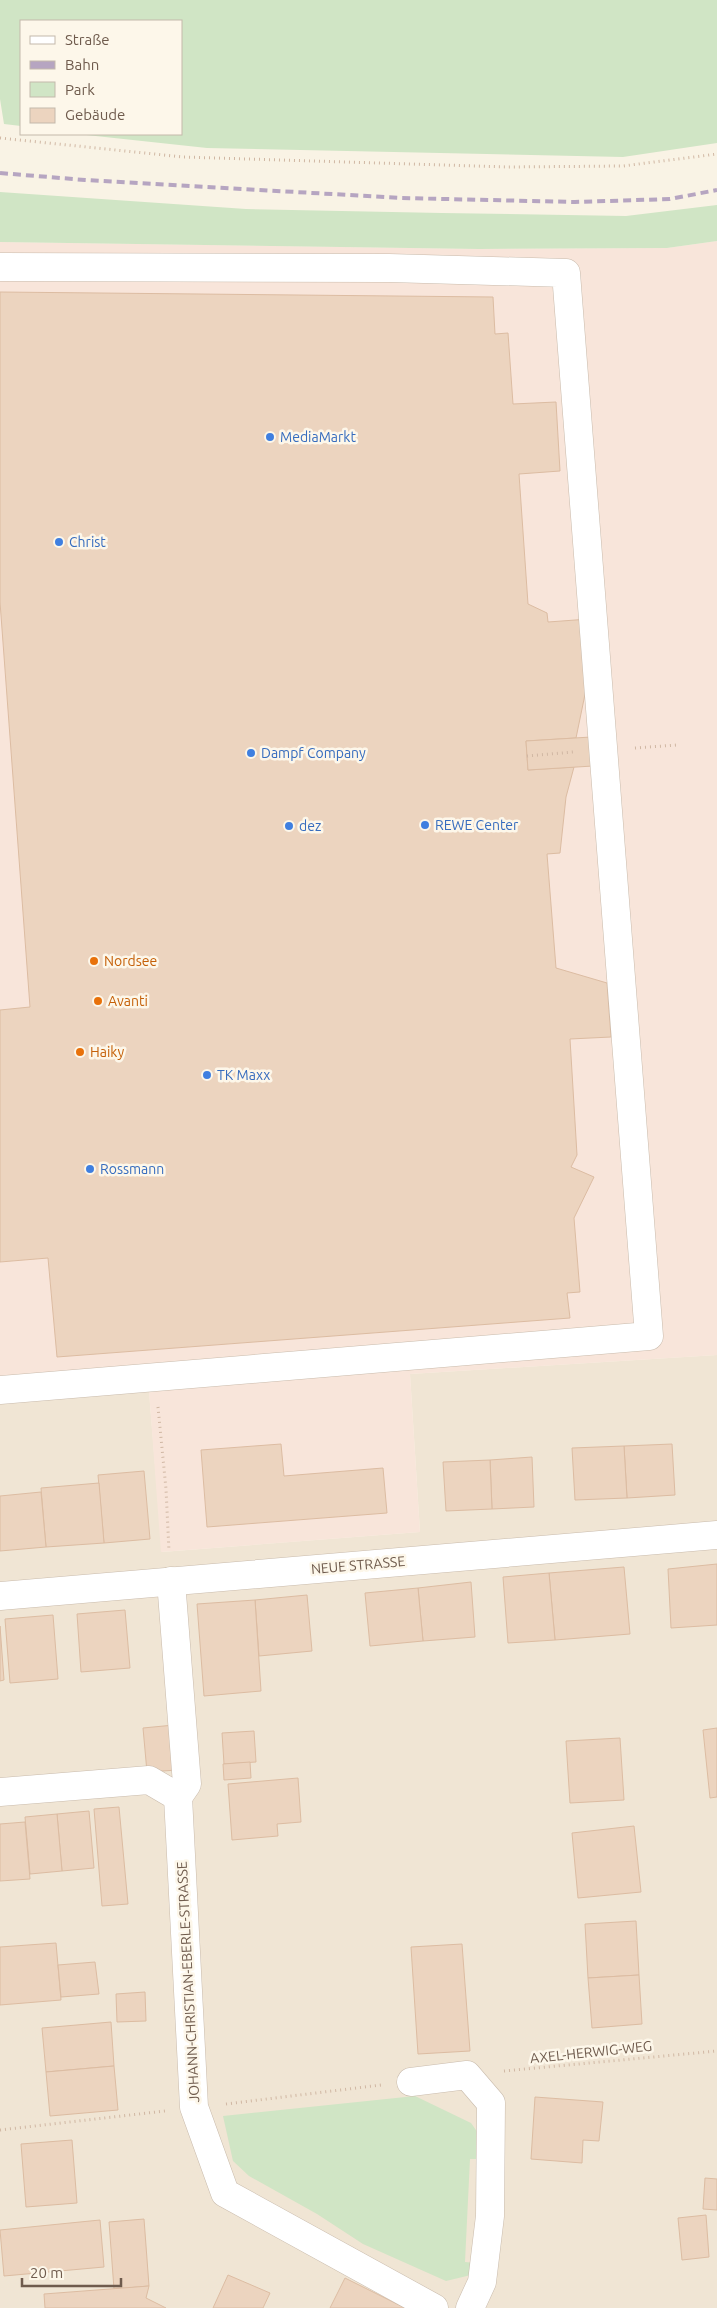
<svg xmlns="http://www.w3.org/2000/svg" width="717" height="2308" font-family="Ubuntu,sans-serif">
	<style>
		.residential { fill: #f0e5d4 }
		.commercial { fill: #f8e5da }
		.green { fill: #d0e5c5 }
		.building { fill: #ecd4bf; stroke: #dcbca2 }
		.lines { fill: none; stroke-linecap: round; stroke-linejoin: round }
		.minor-casing { stroke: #c9bbac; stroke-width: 29 }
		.path { stroke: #d0b7a3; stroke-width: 3; stroke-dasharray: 1 4; stroke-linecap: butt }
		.minor { stroke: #fff; stroke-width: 28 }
		.rail { stroke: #b6a5c1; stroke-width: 4; stroke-dasharray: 8 5; stroke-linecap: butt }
		.shop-dot { fill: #3f7fe0; stroke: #fdf7ea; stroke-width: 2 }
		.food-dot { fill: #e8710a; stroke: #fdf7ea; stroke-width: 2 }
		.labels { text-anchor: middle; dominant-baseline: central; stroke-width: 5; stroke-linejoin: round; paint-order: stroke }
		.shop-label { font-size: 14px; fill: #366cbe; stroke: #fdf7ea; text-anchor: start }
		.food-label { font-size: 14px; fill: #c56008; stroke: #fdf7ea; text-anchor: start }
		.street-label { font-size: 14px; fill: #6f5b4d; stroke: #fdf7ea }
	</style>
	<rect width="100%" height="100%" fill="#f9f3e5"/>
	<path class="residential" d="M717,1355V2308H0V1403L149,1391L162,1552L420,1532L410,1374Z"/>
	<path class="commercial" d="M717,241V1355L410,1374L420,1532L161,1552L149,1391L0,1403V242L479,249L667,248Z"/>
	<g class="green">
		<path d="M0,0H717V143L623,157L207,148L77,134H181V21H21V126L4,124L0,99Z"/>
		<path d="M0,192L246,209L442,213L626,216L717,205V241L667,248L479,249L0,242Z"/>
		<path d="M415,2096L471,2123L483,2140L481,2159H470L465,2262L476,2263L471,2275L446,2281L363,2244L317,2214L249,2176L233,2161L223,2116Z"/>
	</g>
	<g class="building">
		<path d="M0,292L493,297L495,334L508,333L513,404L556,402L560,471L519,474L528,604L547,613L548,622L589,619L590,670L576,738L526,741L528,770L574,767L566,797L560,853L547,854L556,968L607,983L611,1037L570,1039L577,1155L571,1167L594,1177L574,1218L580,1292L567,1293L570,1318L57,1357L48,1258L0,1262V1010L30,1007L0,602Z"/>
		<path d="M591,737L593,766L528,770L526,741Z"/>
		<path d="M281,1444L284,1476L383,1468L387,1513L207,1527L201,1450Z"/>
		<path d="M672,1444L675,1495L627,1498L624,1446Z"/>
		<path d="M624,1446L627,1498L575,1500L572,1448Z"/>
		<path d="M532,1457L534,1507L492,1509L490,1460Z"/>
		<path d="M490,1460L492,1509L446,1511L443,1462Z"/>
		<path d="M144,1471L150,1539L104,1543L98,1475Z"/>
		<path d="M99,1483L104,1543L46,1547L41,1488Z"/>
		<path d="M41,1492L46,1547L0,1551V1496Z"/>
		<path d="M717,1564V1625L671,1628L668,1569Z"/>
		<path d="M624,1567L630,1634L555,1640L549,1573Z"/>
		<path d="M549,1573L555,1640L508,1643L503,1577Z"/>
		<path d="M471,1582L475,1637L423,1641L418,1588Z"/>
		<path d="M418,1588L423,1641L370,1646L365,1593Z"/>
		<path d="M307,1595L312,1651L259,1656L255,1600Z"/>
		<path d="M255,1600L261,1691L204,1696L197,1604Z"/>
		<path d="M125,1610L130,1668L81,1672L77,1614Z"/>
		<path d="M53,1615L58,1679L10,1683L5,1619Z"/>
		<path d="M0,1626L4,1680L0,1681Z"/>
		<path d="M174,1725L178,1770L147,1772L143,1728Z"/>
		<path d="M717,1728V1797L710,1798L703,1730Z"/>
		<path d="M254,1731L256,1762L224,1764L222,1733Z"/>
		<path d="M620,1738L624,1800L570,1803L566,1741Z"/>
		<path d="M250,1762L251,1778L224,1780L223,1764Z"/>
		<path d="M298,1778L301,1822L277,1824L278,1836L232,1840L228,1784Z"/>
		<path d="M119,1807L128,1904L102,1906L94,1809Z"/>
		<path d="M89,1811L94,1868L62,1871L57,1814Z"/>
		<path d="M57,1814L62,1871L30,1874L25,1817Z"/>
		<path d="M25,1822L30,1879L0,1881V1824Z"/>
		<path d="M634,1826L641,1892L578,1898L572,1833Z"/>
		<path d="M636,1921L639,1975L588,1978L585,1924Z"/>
		<path d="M56,1943L61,2000L0,2005V1947Z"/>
		<path d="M462,1944L470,2051L418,2054L411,1947Z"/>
		<path d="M95,1962L99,1994L61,1997L58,1965Z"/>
		<path d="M639,1975L642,2024L592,2028L588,1978Z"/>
		<path d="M145,1992L146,2021L117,2022L116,1994Z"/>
		<path d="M111,2022L114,2066L46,2072L42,2028Z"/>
		<path d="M114,2066L118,2110L50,2116L46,2072Z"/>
		<path d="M535,2097L603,2102L599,2141L583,2140L582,2163L531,2159Z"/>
		<path d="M72,2140L77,2203L26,2207L21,2144Z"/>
		<path d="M705,2178L717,2179V2210L703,2209Z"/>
		<path d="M706,2215L709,2257L682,2260L678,2218Z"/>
		<path d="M144,2219L149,2286L114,2289L109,2222Z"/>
		<path d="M100,2220L104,2267L4,2276L0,2230Z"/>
		<path d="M228,2275L270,2293L263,2308H213Z"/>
		<path d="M345,2278L405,2308H330Z"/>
		<path d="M149,2286L146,2298L166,2308H45L44,2294Z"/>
	</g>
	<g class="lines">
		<defs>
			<g id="minor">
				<path d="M0,267L389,268L566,273L649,1336L0,1390"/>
				<path d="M171,1581L187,1784L178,1797"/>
				<path d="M0,1596L717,1535"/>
				<path d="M0,1792L149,1780L178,1797"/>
				<path d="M178,1797L194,2107L225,2193L434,2308"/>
				<path d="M411,2082L467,2075L491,2103L490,2216L482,2282L470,2308"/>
			</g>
		</defs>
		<use href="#minor" class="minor-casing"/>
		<g class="path">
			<path d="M0,138L183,157L508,167L623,166L717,154"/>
			<path d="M635,748L677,745"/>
			<path d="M527,756L573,752"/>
			<path d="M158,1407L166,1489L169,1551"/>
			<path d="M504,2071L717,2051"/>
			<path d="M226,2104L381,2085"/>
			<path d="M0,2130L165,2111"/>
		</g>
		<use href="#minor" class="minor"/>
		<path class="rail" d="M0,173L85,180L401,198L575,202L670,199L717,190"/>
	</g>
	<g class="shop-dot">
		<circle cx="270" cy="437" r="5"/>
		<circle cx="59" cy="542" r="5"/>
		<circle cx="251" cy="753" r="5"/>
		<circle cx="425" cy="825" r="5"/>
		<circle cx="289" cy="826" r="5"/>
		<circle cx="207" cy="1075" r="5"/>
		<circle cx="90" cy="1169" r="5"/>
	</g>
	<g class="food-dot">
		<circle cx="94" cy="961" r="5"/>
		<circle cx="98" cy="1001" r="5"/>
		<circle cx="80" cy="1052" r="5"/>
	</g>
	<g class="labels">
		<g class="shop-label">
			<text x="280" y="437">MediaMarkt</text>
			<text x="69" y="542">Christ</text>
			<text x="261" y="753">Dampf Company</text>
			<text x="435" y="825">REWE Center</text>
			<text x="299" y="826">dez</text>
			<text x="217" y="1075">TK Maxx</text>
			<text x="100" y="1169">Rossmann</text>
		</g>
		<g class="food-label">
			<text x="104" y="961">Nordsee</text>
			<text x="108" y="1001">Avanti</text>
			<text x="90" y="1052">Haiky</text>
		</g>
		<g class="street-label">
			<text transform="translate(358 1565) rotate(-5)">NEUE STRASSE</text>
			<text transform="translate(188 1982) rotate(-93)">JOHANN-CHRISTIAN-EBERLE-STRASSE</text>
			<text transform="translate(591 2052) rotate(-6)">AXEL-HERWIG-WEG</text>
		</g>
	</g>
	<rect x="20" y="20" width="162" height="115" fill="#fdf7ea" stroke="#c4b9ab"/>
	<rect x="30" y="36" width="25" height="8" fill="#ffffff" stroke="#c4b9ab"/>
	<text x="65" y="45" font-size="15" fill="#6f5b4d">Straße</text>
	<rect x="30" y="61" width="25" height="8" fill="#b6a5c1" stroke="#c4b9ab"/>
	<text x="65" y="70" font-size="15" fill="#6f5b4d">Bahn</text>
	<rect x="30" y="82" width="25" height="15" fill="#d0e5c5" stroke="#c4b9ab"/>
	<text x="65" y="95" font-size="15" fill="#6f5b4d">Park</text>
	<rect x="30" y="108" width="25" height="15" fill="#ecd4bf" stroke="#c4b9ab"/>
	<text x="65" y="120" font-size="15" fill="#6f5b4d">Gebäude</text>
	<path d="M22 2278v8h99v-8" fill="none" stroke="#6f5b4d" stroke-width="2.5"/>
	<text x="30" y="2278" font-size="15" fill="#6f5b4d" stroke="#fdf7ea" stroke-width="4" paint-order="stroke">20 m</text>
</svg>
